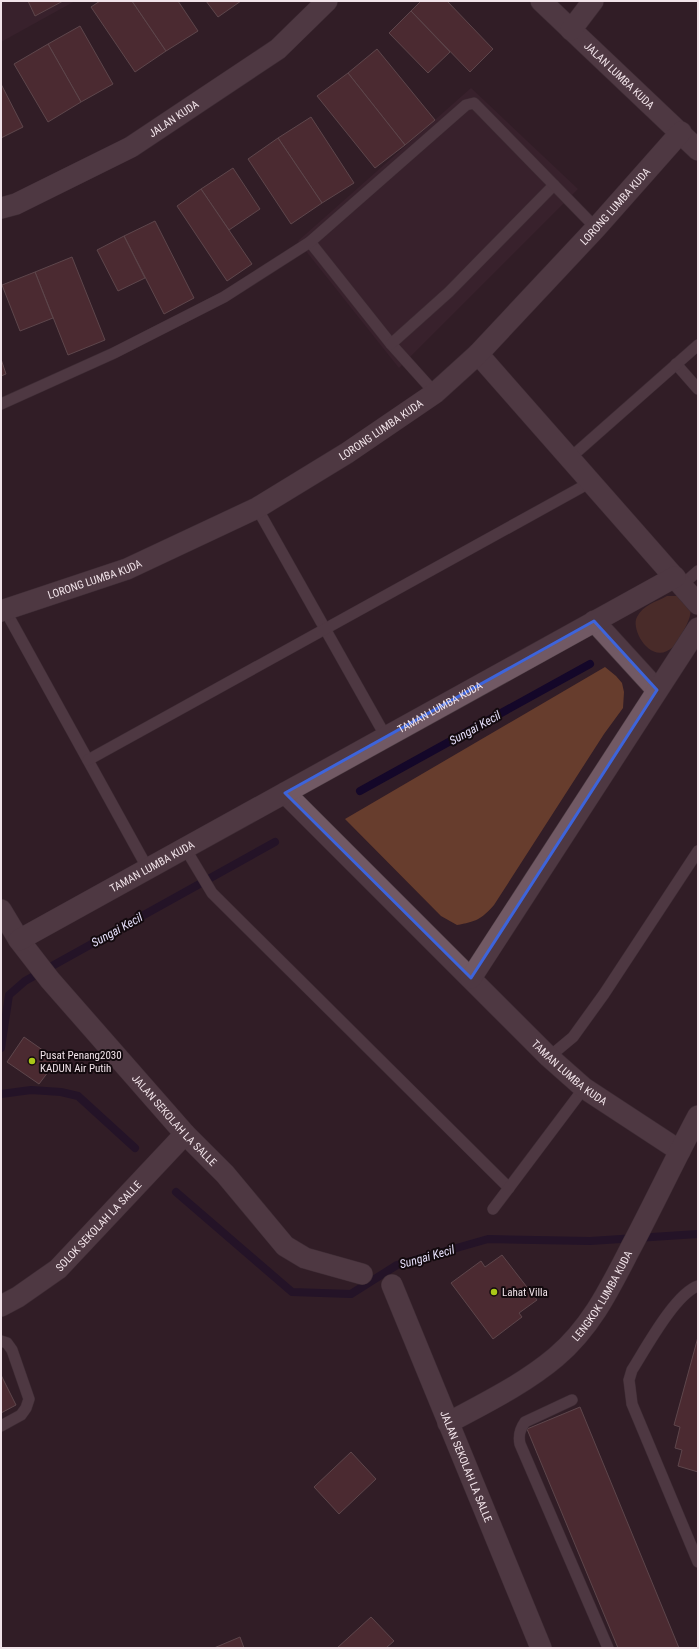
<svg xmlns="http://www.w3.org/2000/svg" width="699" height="1649" font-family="'Roboto Condensed',sans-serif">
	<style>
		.built { fill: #412633 }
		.green { fill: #673d2d }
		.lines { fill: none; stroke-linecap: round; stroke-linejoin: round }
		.stream { stroke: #140729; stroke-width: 8 }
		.building { fill: #6b3b3f; stroke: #937778 }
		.service-casing { stroke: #4c3c43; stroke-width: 12 }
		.minor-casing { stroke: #4c3c43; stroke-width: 22 }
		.service { stroke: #715964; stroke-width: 11 }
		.minor { stroke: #715964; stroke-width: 21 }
		.marked { fill: none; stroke: #3d64db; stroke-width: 3; stroke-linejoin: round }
		.poi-dot { fill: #aac718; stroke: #130a0e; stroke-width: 1.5 }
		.labels { text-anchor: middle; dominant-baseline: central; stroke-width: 4; stroke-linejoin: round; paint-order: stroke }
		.street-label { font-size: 11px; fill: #f1e3e9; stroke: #130a0e }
		.poi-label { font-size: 11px; fill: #f1e3e9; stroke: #130a0e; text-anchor: start }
		.water-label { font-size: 12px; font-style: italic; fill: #e4ddf9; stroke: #130a0e }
	</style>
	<rect width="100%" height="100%" fill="#311d27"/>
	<g class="built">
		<path d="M1,1H75L1,42Z"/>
		<path d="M471,88L578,189L399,368L298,241Z"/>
	</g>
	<g class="green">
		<path d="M667,596H679C691,607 694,610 686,626C682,633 679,642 673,647C651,667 630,629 637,617C643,605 656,602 667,596Z"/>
		<path d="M605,667L616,676L622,683L624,692L623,708L604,734L494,905C482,919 475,922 457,925L441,916L345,819Z"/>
	</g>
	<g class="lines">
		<g class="stream">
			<path d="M360,791L590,664"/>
			<path d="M1,1048L9,995L25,981L275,842"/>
			<path d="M1,1094L31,1090L61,1092L78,1096L135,1148"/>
			<path d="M176,1192L292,1292L351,1294L397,1265L488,1239L590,1241L698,1234"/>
		</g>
	</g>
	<g class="building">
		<path d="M28,1H63L35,16Z"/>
		<path d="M100,1H132L166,51L135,72L91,7Z"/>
		<path d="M132,1H178L198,31L166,51Z"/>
		<path d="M206,1H241L218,17Z"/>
		<path d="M421,1H447L493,49L470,72L411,11Z"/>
		<path d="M411,11L450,52L428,73L389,33Z"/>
		<path d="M80,26L113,84L81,102L48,44Z"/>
		<path d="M48,44L81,102L48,122L14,64Z"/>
		<path d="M377,49L435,120L405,145L348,73Z"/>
		<path d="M348,73L405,145L375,168L317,96Z"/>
		<path d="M1,84L23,127L1,138Z"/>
		<path d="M311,117L354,183L322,203L278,138Z"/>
		<path d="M278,138L322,203L291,224L248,159Z"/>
		<path d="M233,168L260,209L229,230L201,189Z"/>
		<path d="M201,189L252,264L227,281L177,206Z"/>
		<path d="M155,221L194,298L164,314L124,236Z"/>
		<path d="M124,236L145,278L118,291L97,250Z"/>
		<path d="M72,257L105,340L68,355L35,272Z"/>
		<path d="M35,272L53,318L20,331L2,285Z"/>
		<path d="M1,359L6,374L1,376Z"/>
		<path d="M24,1037L57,1060L39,1084L7,1062Z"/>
		<path d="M502,1255L537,1300L519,1313L522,1317L493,1339L451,1283L481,1261L485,1267Z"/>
		<path d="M698,1337V1472L678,1466L682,1450L675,1448L680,1427L674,1425Z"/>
		<path d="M1,1375L16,1405L1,1413Z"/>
		<path d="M580,1407L679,1648H618L527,1429Z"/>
		<path d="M351,1452L376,1479L339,1514L314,1487Z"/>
		<path d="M371,1617L394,1641L386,1648H337Z"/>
		<path d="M240,1637L244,1648H214Z"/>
	</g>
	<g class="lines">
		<defs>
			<g id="service">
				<path d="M310,242L391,344L435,393"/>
				<path d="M391,344L449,292L554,185"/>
				<path d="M676,364L698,389"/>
				<path d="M1,404L114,353L224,297L310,242L466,105L474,103L596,228"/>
				<path d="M570,458L698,345"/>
				<path d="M257,508L386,737"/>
				<path d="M682,585L698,571"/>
				<path d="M5,610L148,869"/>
				<path d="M88,760L591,482"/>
				<path d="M185,848L212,893L509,1188"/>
				<path d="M549,1057L573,1037L604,994L698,851"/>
				<path d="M493,1209L584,1088"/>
				<path d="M698,1286C675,1294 646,1348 632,1370L629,1380L632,1404L698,1562"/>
				<path d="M1,1341L7,1343L12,1350L29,1399L26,1408L21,1415L1,1426"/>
				<path d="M572,1400L525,1422C520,1429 518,1435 520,1444L608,1648"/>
			</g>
			<g id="minor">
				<path id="s1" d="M541,1L698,150"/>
				<path d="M571,30L593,1"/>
				<path id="s2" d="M1,208L16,204L131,147L278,49L327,1"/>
				<path d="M478,354L698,604"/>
				<path id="s3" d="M1,611L127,569L257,508L347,453L435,393L478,354L596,228L681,132"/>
				<path d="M594,621L657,690"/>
				<path id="s4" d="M285,793L549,1057L584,1088L680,1151"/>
				<path id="s5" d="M1,910L19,940L50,980L185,1134L225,1174L285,1246L305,1258L362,1274"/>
				<path id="s6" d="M19,940L675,577"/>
				<path d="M471,978L698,628"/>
				<path id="s7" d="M392,1285L541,1648"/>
				<path id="s8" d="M1,1306L18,1297L58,1269L185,1134"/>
				<path id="s9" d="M448,1423C485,1403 524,1384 556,1357C590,1328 608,1292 628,1253C652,1208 674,1161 698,1116"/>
			</g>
		</defs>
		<use href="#service" class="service-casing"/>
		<use href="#minor" class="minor-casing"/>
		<use href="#service" class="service"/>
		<use href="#minor" class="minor"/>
	</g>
	<path d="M0 0H699V1649H0ZM594,621L657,690L471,978L285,793Z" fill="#311d27" fill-opacity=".55" fill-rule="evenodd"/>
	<path class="marked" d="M594,621L657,690L471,978L285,793Z"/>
	<g class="poi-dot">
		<circle cx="32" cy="1061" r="4"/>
		<circle cx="494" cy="1292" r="4"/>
	</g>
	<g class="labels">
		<g class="street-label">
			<text stroke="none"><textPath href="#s1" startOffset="108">JALAN LUMBA KUDA</textPath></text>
			<text stroke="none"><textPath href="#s2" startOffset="195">JALAN KUDA</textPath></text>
			<text stroke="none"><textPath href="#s3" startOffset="748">LORONG LUMBA KUDA</textPath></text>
			<text stroke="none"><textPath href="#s3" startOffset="423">LORONG LUMBA KUDA</textPath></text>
			<text stroke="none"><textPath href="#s3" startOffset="99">LORONG LUMBA KUDA</textPath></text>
			<text stroke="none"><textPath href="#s6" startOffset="481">TAMAN LUMBA KUDA</textPath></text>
			<text stroke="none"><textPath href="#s6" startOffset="152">TAMAN LUMBA KUDA</textPath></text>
			<text stroke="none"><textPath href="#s4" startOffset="399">TAMAN LUMBA KUDA</textPath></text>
			<text stroke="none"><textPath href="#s5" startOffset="273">JALAN SEKOLAH LA SALLE</textPath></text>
			<text stroke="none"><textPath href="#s8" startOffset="127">SOLOK SEKOLAH LA SALLE</textPath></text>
			<text stroke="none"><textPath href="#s9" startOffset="204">LENGKOK LUMBA KUDA</textPath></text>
			<text stroke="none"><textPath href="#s7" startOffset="196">JALAN SEKOLAH LA SALLE</textPath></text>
		</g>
		<g class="poi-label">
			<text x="40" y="1055">Pusat Penang2030<tspan x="40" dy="13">KADUN Air Putih</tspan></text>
			<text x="502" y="1292">Lahat Villa</text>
		</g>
		<g class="water-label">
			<text transform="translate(475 728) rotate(-29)">Sungai Kecil</text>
			<text transform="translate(117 930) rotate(-29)">Sungai Kecil</text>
			<text transform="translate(427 1257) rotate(-16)">Sungai Kecil</text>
		</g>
	</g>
	<rect width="699" height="1649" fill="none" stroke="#f1e3e9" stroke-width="4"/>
</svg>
